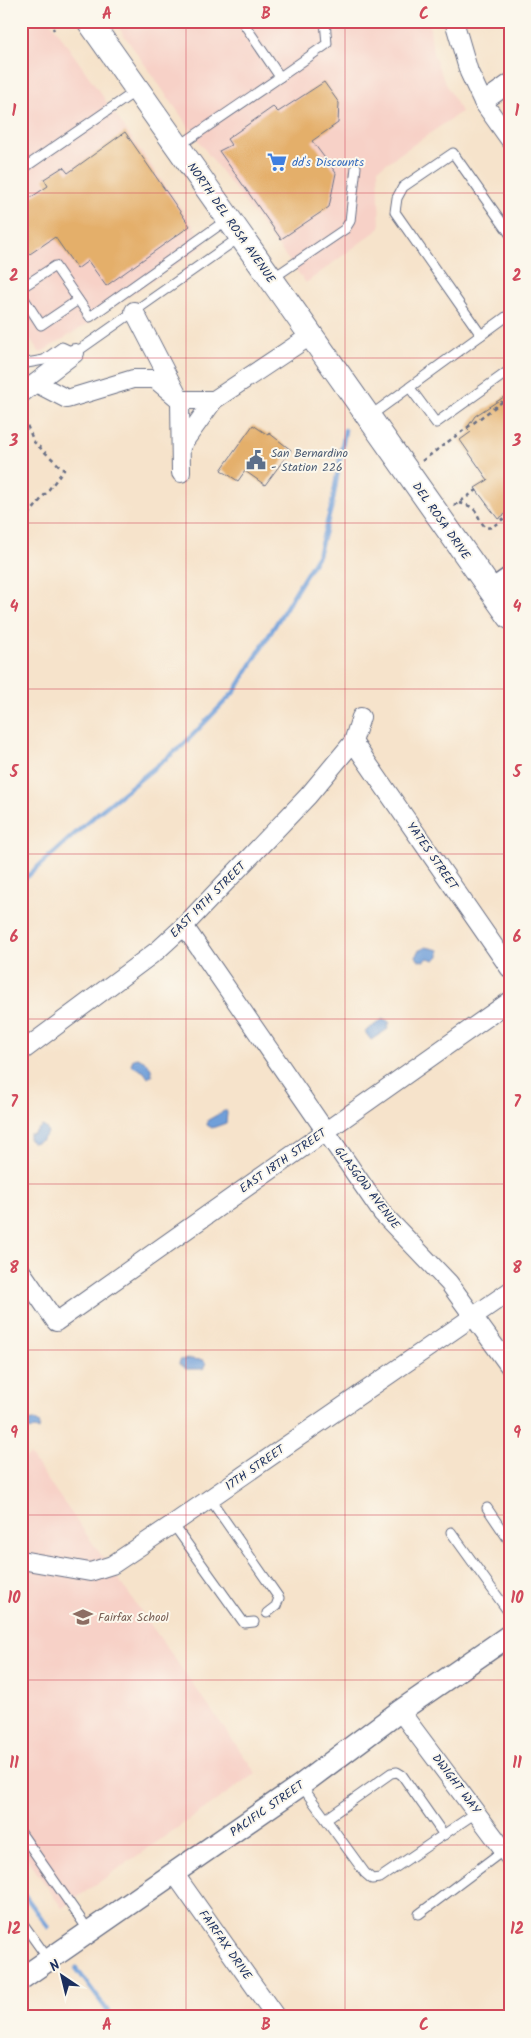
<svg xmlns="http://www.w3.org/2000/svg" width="531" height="2038" font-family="Kalam,sans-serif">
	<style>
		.built { fill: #f7d1c7 }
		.water { fill: #709fd9; stroke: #46679c }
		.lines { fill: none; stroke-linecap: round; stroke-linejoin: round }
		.stream { stroke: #709fd9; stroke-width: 4.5 }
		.building { fill: #e4af6a }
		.service-casing { stroke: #686e84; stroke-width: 11 }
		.minor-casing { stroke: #686e84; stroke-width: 20 }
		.tertiary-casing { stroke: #686e84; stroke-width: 24 }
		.secondary-casing { stroke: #686e84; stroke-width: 26 }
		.path { stroke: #686e84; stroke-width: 2.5; stroke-dasharray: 4 4; stroke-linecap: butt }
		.service { stroke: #fff; stroke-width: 9 }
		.minor { stroke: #fff; stroke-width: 18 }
		.tertiary { stroke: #fff; stroke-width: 21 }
		.secondary { stroke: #fff; stroke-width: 24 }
		.grid { fill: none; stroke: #d1495b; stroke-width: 1; stroke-opacity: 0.55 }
		.labels { text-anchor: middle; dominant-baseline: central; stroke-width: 4; stroke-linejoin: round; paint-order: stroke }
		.shop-label { font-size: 12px; fill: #366cbe; stroke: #fbf7ec; text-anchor: start }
		.street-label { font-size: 12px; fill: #1b2f5e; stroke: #fbf7ec }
		.service-label { font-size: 12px; fill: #4e5e75; stroke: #fbf7ec; text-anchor: start }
		.education-label { font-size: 12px; fill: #785e54; stroke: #fbf7ec; text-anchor: start }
		.neatline { fill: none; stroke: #d1495b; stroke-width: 2 }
		.grid-label { font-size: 16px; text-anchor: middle; font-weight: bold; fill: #d1495b }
	</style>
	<rect width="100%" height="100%" fill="#fbf7ec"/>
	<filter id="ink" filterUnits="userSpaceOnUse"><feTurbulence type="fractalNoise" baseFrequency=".02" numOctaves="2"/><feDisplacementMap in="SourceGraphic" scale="10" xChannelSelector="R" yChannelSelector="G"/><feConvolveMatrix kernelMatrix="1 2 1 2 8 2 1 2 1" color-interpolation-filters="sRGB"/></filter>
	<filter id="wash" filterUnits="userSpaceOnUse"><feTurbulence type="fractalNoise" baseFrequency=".0096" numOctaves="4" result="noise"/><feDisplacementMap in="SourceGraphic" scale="20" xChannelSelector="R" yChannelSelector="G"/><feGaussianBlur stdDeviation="1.12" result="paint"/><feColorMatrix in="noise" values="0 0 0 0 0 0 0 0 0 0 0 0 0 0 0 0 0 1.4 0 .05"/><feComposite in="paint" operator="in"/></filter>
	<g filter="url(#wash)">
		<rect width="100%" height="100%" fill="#f6e3cb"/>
		<g class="built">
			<path d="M40,21H50L206,244L81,328L40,353L21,325V34Z"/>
			<path d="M114,21H429L433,53L443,78L461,112L378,169L380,228L306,283L208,154Z"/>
			<path d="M30,1455L256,1773L62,1908L21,1850V1461Z"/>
		</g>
		<g class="water">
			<path d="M426,947L439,950V956L435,960L428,958L423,961L418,960L416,956L418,951Z"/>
			<path d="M383,1019L385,1021L387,1020L390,1023L387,1025L388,1029L371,1040L365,1032Z"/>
			<path d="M137,1058C145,1061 152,1065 152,1075L148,1078L144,1072L131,1065L133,1059Z"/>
			<path d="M226,1110L227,1113L226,1123L212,1128L207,1125L208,1120Z"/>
			<path d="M42,1126L46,1128L48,1133L42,1140L33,1143L29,1140V1134H33Z"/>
			<path d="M190,1359L203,1360L206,1363L203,1369H186L179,1364L180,1360Z"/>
			<path d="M23,1419L26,1421L34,1420L40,1424L39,1430L35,1428L31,1430L24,1428L21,1423Z"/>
		</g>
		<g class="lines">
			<g class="stream">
				<path d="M21,882L98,813L183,745L235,691L318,555L332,505L345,430"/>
				<path d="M21,1890L48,1927"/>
				<path d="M76,1968L112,2017"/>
			</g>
		</g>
		<g id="blocks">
			<g class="building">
				<path d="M324,82L339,103L338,123L312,141L336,173L329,207L281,239L219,151L231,145L227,139L273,107L278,112Z"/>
				<path d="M125,132L190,226L106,286L88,261L77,269L55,237L21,260V204L48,186L44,179L63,167L68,173Z"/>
				<path d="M510,393V511L498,519L475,488L488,480L460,440L471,432L467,428L475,416Z"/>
				<path d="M253,425L268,435L269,433L291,450L265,485L245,471L238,481L221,470Z"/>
			</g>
		</g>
	</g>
	<g filter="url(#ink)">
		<use href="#blocks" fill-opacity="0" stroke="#686e84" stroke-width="1"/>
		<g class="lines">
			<defs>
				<g id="service">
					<path d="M21,24L26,21"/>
					<path d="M280,77L327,44L325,21"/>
					<path d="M179,146L280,77L242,21"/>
					<path d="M21,170L136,91"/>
					<path d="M273,278L345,229L350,221L356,167"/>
					<path d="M21,288L55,266L90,317L228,219"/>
					<path d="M21,294L41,325L78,300"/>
					<path d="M481,335L395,212L397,198L403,187L453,153L510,234"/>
					<path d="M21,364L44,360L62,347L75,353L240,237"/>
					<path d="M410,388L436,423L510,370"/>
					<path d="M370,416L510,314"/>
					<path d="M210,1499L279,1598L276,1606L267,1613"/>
					<path d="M487,1508L510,1542"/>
					<path d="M173,1524L244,1623L254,1622"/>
					<path d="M451,1532L510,1614"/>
					<path d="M301,1785L365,1873L372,1879L380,1878L477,1812"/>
					<path d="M326,1819L391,1773L397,1772L402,1775L444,1835"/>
					<path d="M21,1833L89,1931"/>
					<path d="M419,1914L504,1850"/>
					<path d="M21,1921L49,1960"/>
				</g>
				<g id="minor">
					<path d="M454,21L469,72L483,102L510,140"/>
					<path d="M483,102L510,83"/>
					<path d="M134,311L180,400L181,473"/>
					<path d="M36,383L67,399L133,379H155L180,400H214"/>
					<path d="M21,394L75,353"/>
					<path d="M181,446L214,400L310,336"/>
					<path d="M353,742L510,969"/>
					<path d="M184,926L382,1213L449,1283L510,1367"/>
					<path d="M21,1052L158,950L184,926L308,796L353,742L361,717"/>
					<path d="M21,1271L56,1322L510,1001"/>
					<path d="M21,1560L90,1572L112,1565L173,1524L510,1291"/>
					<path d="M400,1711L510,1858"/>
					<path d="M174,1873L276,2017"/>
				</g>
				<g id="tertiary">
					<path d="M491,591L510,578"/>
					<path d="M21,1979L301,1785L400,1711L510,1635"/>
				</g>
				<path id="secondary" d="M89,21L510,617"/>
			</defs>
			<use href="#service" class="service-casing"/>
			<use href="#minor" class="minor-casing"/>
			<use href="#tertiary" class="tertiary-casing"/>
			<use href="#secondary" class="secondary-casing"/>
			<g class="path">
				<path d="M49,21L54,30"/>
				<path d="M21,411L34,442L64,470L21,525"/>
				<path d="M422,461L510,396"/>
				<path d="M459,503C482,508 473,514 486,528L492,527L510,514"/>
				<path d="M454,506L477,490"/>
			</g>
			<use href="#service" class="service"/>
			<use href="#minor" class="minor"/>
			<use href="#tertiary" class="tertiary"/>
			<use href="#secondary" class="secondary"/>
		</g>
	</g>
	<path class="grid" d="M186,21V2017M345,21V2017M21,193H510M21,358H510M21,523H510M21,689H510M21,854H510M21,1019H510M21,1184H510M21,1350H510M21,1515H510M21,1680H510M21,1845H510"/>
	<defs>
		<symbol id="supermarket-bare" viewBox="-9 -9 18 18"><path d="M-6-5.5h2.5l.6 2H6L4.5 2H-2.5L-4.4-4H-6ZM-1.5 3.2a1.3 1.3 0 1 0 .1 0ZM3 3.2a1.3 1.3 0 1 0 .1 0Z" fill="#3f7fe0" stroke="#fbf7ec" stroke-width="2.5" paint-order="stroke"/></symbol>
		<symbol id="civic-bare" viewBox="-9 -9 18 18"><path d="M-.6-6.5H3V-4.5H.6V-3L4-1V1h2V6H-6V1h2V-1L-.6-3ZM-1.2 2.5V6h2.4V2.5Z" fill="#5c6f8a" stroke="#fbf7ec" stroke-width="2.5" paint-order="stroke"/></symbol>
		<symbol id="school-bare" viewBox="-9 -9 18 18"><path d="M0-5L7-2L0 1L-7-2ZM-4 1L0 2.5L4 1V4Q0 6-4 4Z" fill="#8d6e63" stroke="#fbf7ec" stroke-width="2.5" paint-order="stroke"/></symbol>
	</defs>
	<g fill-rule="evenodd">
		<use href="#supermarket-bare" x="263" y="148" width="28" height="28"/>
		<use href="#civic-bare" x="242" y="446" width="28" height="28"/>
		<use href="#school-bare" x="69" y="1603" width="28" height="28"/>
	</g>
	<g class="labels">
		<g class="shop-label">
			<text x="292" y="162">dd's Discounts</text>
		</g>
		<g class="street-label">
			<text transform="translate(231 223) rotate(55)">NORTH DEL ROSA AVENUE</text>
			<text transform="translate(441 521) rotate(55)">DEL ROSA DRIVE</text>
			<text transform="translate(432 856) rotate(55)">YATES STREET</text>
			<text transform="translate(208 900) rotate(-45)">EAST 19TH STREET</text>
			<text transform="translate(283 1161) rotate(-35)">EAST 18TH STREET</text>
			<text transform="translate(367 1188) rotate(53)">GLASGOW AVENUE</text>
			<text transform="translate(255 1468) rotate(-35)">17TH STREET</text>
			<text transform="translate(456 1784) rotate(53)">DWIGHT WAY</text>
			<text transform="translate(267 1809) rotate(-35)">PACIFIC STREET</text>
			<text transform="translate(225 1945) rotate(55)">FAIRFAX DRIVE</text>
		</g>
		<g class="service-label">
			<text x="271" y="453">San Bernardino<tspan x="271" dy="14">- Station 226</tspan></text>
		</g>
		<g class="education-label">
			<text x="98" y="1617">Fairfax School</text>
		</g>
	</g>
	<rect width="531" height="2038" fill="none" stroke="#fbf7ec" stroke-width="55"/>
	<g transform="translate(62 1976) rotate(325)" stroke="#fbf7ec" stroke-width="4" paint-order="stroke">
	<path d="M0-4L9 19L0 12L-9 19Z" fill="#1b2f5e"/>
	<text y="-8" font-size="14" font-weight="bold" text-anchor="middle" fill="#1b2f5e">N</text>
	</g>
	<rect x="28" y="28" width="476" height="1982" class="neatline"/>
	<g class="grid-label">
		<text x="107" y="19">A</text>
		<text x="266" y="19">B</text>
		<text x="424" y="19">C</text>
		<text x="14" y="116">1</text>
		<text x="517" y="116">1</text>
		<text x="14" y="281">2</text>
		<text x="517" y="281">2</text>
		<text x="14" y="446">3</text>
		<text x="517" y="446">3</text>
		<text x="14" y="612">4</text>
		<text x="517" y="612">4</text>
		<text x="14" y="777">5</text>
		<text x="517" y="777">5</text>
		<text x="14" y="942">6</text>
		<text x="517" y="942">6</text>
		<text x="14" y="1107">7</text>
		<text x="517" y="1107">7</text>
		<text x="14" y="1273">8</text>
		<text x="517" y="1273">8</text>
		<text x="14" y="1438">9</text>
		<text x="517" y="1438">9</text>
		<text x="14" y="1603">10</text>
		<text x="517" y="1603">10</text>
		<text x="14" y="1768">11</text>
		<text x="517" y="1768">11</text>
		<text x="14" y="1934">12</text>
		<text x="517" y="1934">12</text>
		<text x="107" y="2030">A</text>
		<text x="266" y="2030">B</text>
		<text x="424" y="2030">C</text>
	</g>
</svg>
